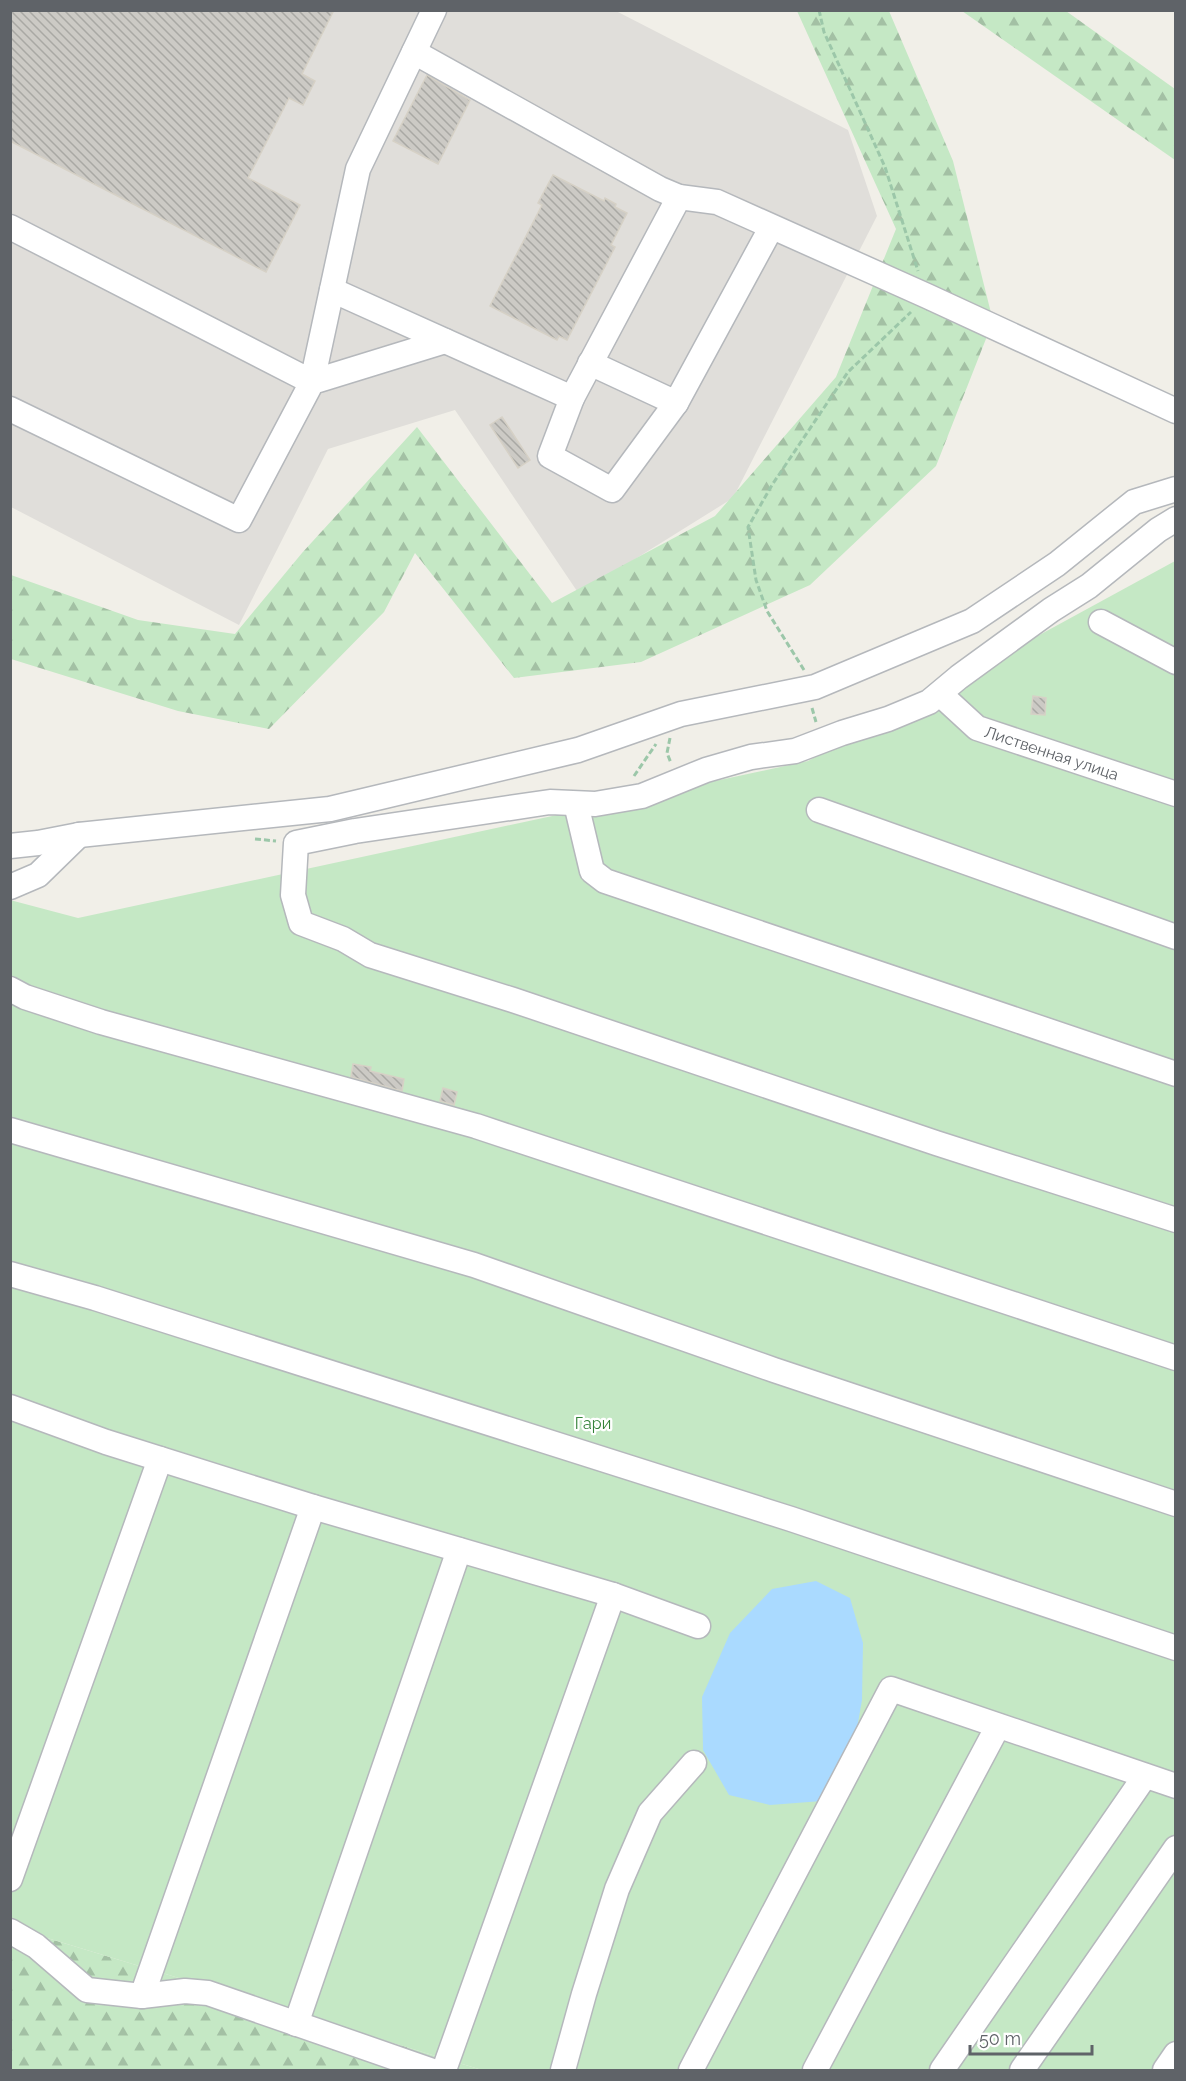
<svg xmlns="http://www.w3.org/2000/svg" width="1186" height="2081" font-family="Raleway,sans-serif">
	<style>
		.industrial { fill: #e0deda }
		.forest { fill: url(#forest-firs) }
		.garden { fill: #c5e8c5 }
		.water { fill: #aadaff }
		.building { fill: url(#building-back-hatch); stroke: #d6d1c6; stroke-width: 1.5 }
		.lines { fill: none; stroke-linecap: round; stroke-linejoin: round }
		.minor-casing { stroke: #b5b8bc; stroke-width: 27 }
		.path { stroke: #9cc7a9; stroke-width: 3; stroke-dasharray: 6 3; stroke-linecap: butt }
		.minor { stroke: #fff; stroke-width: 24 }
		.labels { text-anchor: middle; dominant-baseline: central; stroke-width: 4.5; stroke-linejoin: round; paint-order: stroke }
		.street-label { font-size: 16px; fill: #5f6368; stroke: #fff }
		.park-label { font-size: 16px; fill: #348238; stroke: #fff }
	</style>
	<defs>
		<pattern id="forest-firs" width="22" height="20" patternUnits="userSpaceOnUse" patternTransform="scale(1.5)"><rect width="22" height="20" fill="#c5e8c5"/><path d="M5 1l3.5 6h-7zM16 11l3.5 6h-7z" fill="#a3c0a4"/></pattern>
		<pattern id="building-back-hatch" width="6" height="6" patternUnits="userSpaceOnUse" patternTransform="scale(1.5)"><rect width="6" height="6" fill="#cccac5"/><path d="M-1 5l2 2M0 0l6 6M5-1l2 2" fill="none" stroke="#a9a8a4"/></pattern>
	</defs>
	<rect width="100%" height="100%" fill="#f1efe8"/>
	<path class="industrial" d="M10,11H616L848,130L877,216L733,498L579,594L455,410L328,449L239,625L11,507Z"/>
	<g class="forest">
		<path d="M797,11H889L953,161L993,321L936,466L810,585L641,662L514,678L415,553L384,612L269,729L178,711L11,659V575L138,620L235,634L302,553L417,427L552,603L715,516L836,377L896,229Z"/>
		<path d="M962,11H1066L1175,89V160Z"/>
		<path d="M11,1927L482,2070H11Z"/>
	</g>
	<path class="garden" d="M1175,561V2070H482L11,1927L10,900L78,918L808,761Z"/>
	<path class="water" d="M816,1581L850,1598L863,1643L862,1700L854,1745L822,1801L770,1805L729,1795L703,1750L702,1697L730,1633L772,1589Z"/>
	<g class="building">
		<path d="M10,10H334L302,74L315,81L303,105L289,98L248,178L300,205L266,272L10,141Z"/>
		<path d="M427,75L470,100L438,164L393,141Z"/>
		<path d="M553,175L604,201L605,198L616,204L615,207L627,213L611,245L615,247L567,340L559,336L557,340L490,306L542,205L538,203Z"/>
		<path d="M502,417L530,460L518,468L490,425Z"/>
		<path d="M1033,696L1046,698L1045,715L1031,714Z"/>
		<path d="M353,1064L371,1067L370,1071L404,1079L402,1091L351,1077Z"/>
		<path d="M443,1088L457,1092L454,1105L440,1101Z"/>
	</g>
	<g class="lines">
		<defs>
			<g id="minor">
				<path d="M414,52L660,189L679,197L717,202L927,296L1176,411"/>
				<path d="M10,227L312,382L358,169L434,10"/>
				<path d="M332,290L572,398L679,197"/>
				<path d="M590,363L676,403L771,228"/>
				<path d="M572,398L550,456L612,490L676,403"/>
				<path d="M10,409L239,520L312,382L445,341"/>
				<path d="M1176,519L1158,530L1089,586L1051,610L959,677L929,702L888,719L842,733L795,751L751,757L706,770L642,796L595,804L550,802L355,831L296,843L293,895L301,923L343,939L370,955L513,1000L936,1143L1176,1220"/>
				<path d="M1101,622L1176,662"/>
				<path id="s1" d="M940,694L977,728L1176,794"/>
				<path d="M577,808L592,871L605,881L1176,1074"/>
				<path d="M819,810L1176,937"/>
				<path d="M10,846L38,843L79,835L330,809L578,750L681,714L815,687L972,621L1057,564L1134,502L1176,489"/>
				<path d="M10,887L38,875L79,835"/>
				<path d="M10,989L25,997L101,1022L476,1126L1176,1358"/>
				<path d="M10,1130L474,1265L774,1370L1176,1504"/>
				<path d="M10,1274L95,1298L791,1519L1176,1648"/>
				<path d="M10,1407L106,1442L313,1507L613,1595L698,1626"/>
				<path d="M10,1879L160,1459"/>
				<path d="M10,1931L36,1946L87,1990L142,1996L185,1991L208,1993L430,2070"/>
				<path d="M142,1996L313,1507"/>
				<path d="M296,2024L459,1550"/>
				<path d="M444,2070L613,1595"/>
				<path d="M563,2070L584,1994L617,1889L650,1813L694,1763"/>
				<path d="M691,2070L891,1689L1176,1786"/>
				<path d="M815,2070L998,1726"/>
				<path d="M942,2070L1145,1776"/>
				<path d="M1022,2070L1176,1848"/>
				<path d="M1165,2070L1176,2054"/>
			</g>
		</defs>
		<use href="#minor" class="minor-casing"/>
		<g class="path">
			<path d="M819,10L824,32L885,167L918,271"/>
			<path d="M804,670L767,611L756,580L748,527L772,485L848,372L911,312"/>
			<path d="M812,708L816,722"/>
			<path d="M670,738L667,753L671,763"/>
			<path d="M634,776L656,744"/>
			<path d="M255,839L276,841"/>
		</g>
		<use href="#minor" class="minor"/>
	</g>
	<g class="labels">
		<g class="street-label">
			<text stroke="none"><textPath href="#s1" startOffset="129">Лиственная улица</textPath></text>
		</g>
		<g class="park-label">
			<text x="593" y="1423">Гари</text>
		</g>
	</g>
	<rect width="1186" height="2081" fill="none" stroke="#5f6368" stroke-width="24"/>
	<path d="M970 2045v9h122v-9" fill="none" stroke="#5f6368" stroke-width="3"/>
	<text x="979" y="2045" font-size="18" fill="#5f6368" stroke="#ffffff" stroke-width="4.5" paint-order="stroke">50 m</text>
</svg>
